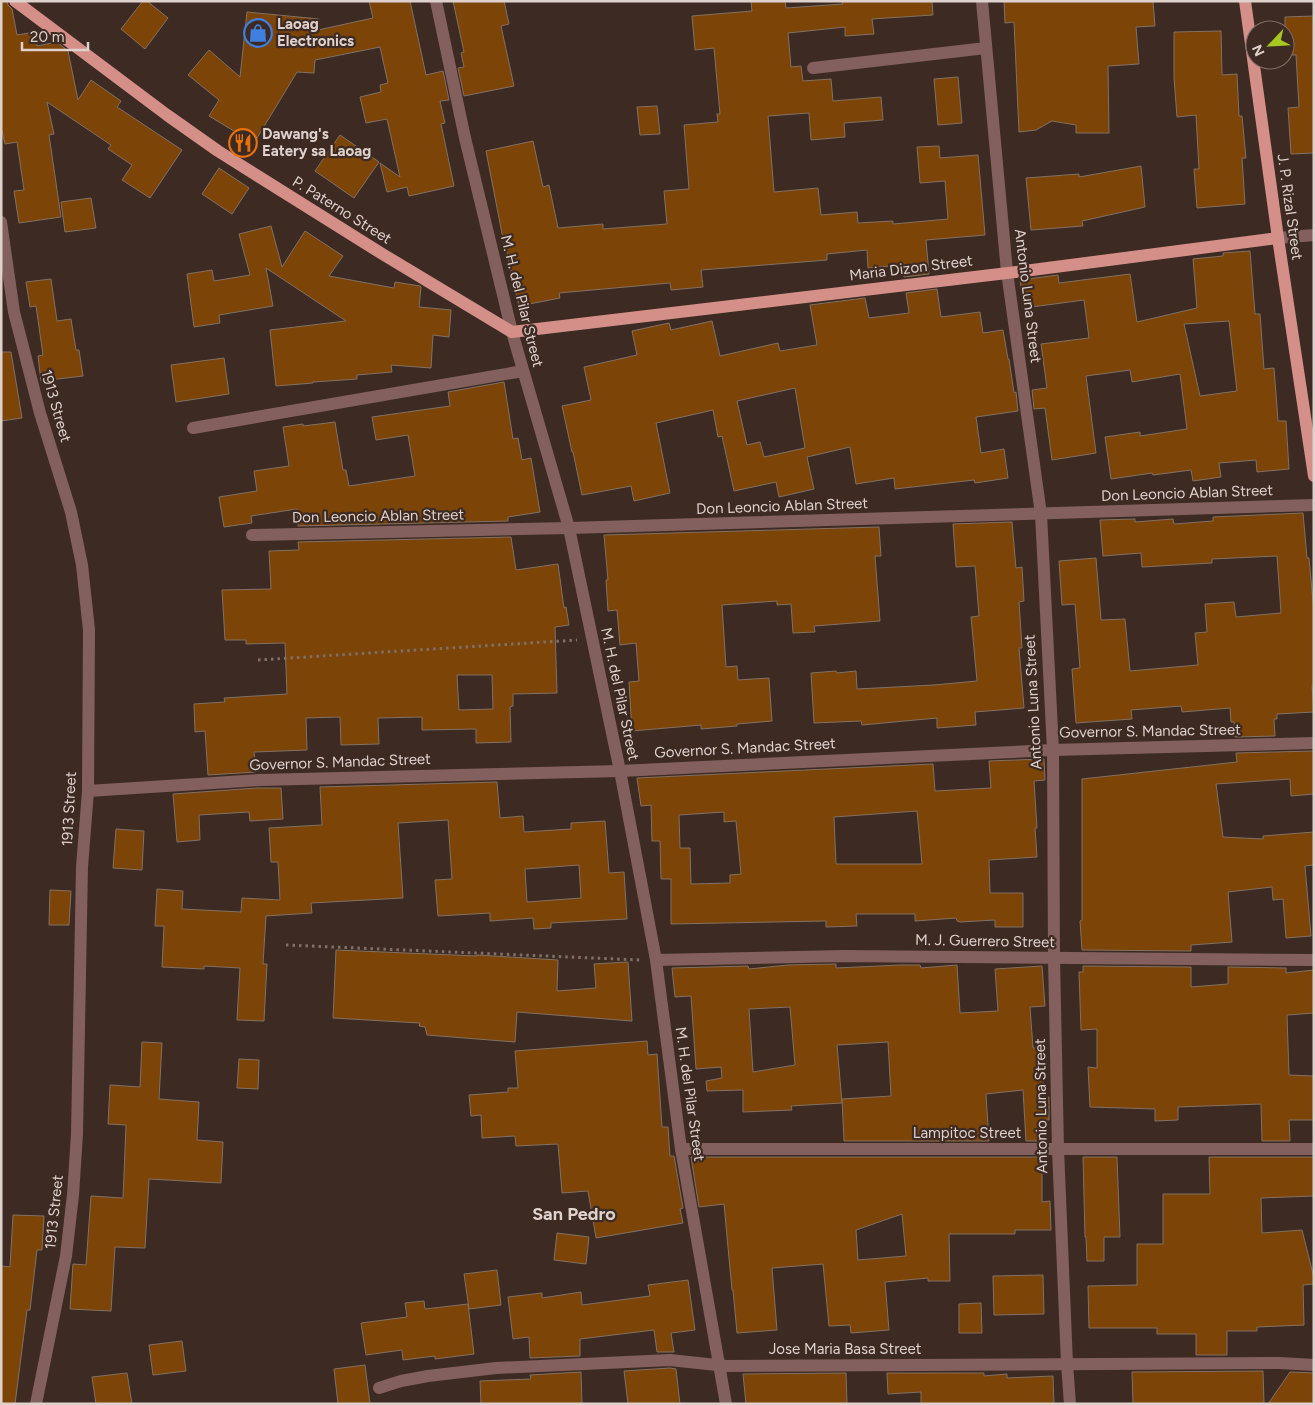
<svg xmlns="http://www.w3.org/2000/svg" width="1315" height="1405" font-family="Figtree,sans-serif">
	<style>
		.building { fill: #7c4407; stroke: #837163; fill-rule: evenodd }
		.lines { fill: none; stroke-linecap: round; stroke-linejoin: round }
		.path { stroke: #7f7069; stroke-width: 3; stroke-dasharray: 2.5 4; stroke-linecap: butt }
		.minor { stroke: #83605d; stroke-width: 12 }
		.major { stroke: #d58f89; stroke-width: 12 }
		.labels { text-anchor: middle; dominant-baseline: central; stroke-width: 4.5; stroke-linejoin: round; paint-order: stroke }
		.poi-label { font-size: 15px; font-weight: bold; fill: #dfd2cd; stroke: #3d2b23; text-anchor: start }
		.street-label { font-size: 15px; fill: #dfd2cd; stroke: #3d2b23 }
		.quarter-label { font-size: 18px; font-weight: bold; fill: #dfd2cd; stroke: #3d2b23 }
	</style>
	<rect width="100%" height="100%" fill="#3d2b23"/>
	<g class="building">
		<path d="M1,1H7L8,5L12,9L17,35L35,32L37,46L57,42L68,51L78,100L91,80L121,101L117,107L182,150L150,198L122,180L132,165L108,149L111,145L47,102L54,134L49,135L61,217L19,223L14,191L24,190L17,142L5,144L1,127Z"/>
		<path d="M143,1H147L168,18L145,49L121,29Z"/>
		<path d="M369,1H410L426,75L443,71L449,100L440,101L445,123L441,124L454,186L409,196L407,187L387,192L380,163L400,177L387,119L366,123L360,97L381,92L380,85L388,83L380,47L315,60L314,73L297,72L254,143L209,116L219,100L188,75L209,50L240,77L247,12L319,19L318,30L373,18Z"/>
		<path d="M453,1H504L509,24L501,26L514,86L464,96L458,68L464,67L461,53L464,52Z"/>
		<path d="M751,1H785L786,8L843,4L842,1H932L933,15L872,19L874,34L845,36V27L788,33L791,67L801,66L803,81L831,79L833,101L881,97L883,120L844,123L845,137L811,140L809,113L768,116L774,192L818,188L821,215L857,212L858,223L893,221V224L948,219L945,181L920,183L917,147L939,146L940,158L978,155L985,235L926,240L929,274L904,277L902,265L868,268L867,250L827,254V260L701,270L703,287L671,290L670,283L559,293L560,298L519,306L506,248L505,249L486,151L533,141L543,187L549,185L558,228L603,224V229L667,224L664,191L689,189L684,125L718,122L717,114H720L714,48L695,50L692,16L752,11Z"/>
		<path d="M1004,1H1153L1155,26L1136,27L1139,64L1108,66L1109,133H1076V125L1052,121L1036,130L1019,132L1014,22L1005,23Z"/>
		<path d="M1314,16V153L1291,154L1288,108L1299,107L1296,55H1285V17Z"/>
		<path d="M1221,31L1222,75L1237,74L1239,116H1242L1246,158H1242L1245,204L1197,208L1194,169H1199L1196,115L1177,117L1174,78V32Z"/>
		<path d="M958,77L962,123L938,125L934,79Z"/>
		<path d="M657,106L660,134L640,135L637,107Z"/>
		<path d="M340,135L379,162L354,198L315,171Z"/>
		<path d="M1141,166L1145,207L1082,221L1083,226L1031,230L1026,178L1079,174V177Z"/>
		<path d="M219,168L249,188L232,214L202,194Z"/>
		<path d="M91,198L96,228L65,232L61,202Z"/>
		<path d="M271,226L282,267L305,231L343,256L329,276L394,288L395,282L420,286L421,287L419,307L451,310L449,337L433,335L431,368L391,365L392,372L357,375V379L313,382V383L276,386L270,330L346,321L266,268L273,306L219,315L220,323L194,327L187,274L212,270L214,281L250,275L239,234Z"/>
		<path d="M1250,251L1255,314H1260L1264,369L1274,368L1278,421H1286L1289,469L1257,472L1256,460L1219,463L1221,477L1193,481L1191,470L1153,475L1152,473L1111,479L1105,437L1140,432V436L1187,429L1180,374L1132,382L1130,370L1086,376L1096,453L1052,460L1045,408L1034,409L1032,390L1047,388L1041,344L1089,338L1084,300L1024,308L1020,280L1058,275L1059,283L1130,274L1137,322L1197,308L1193,259L1223,256V253ZM1229,321L1237,391L1200,396L1184,324Z"/>
		<path d="M51,279L57,321L71,319L76,350H79L83,376L41,381L38,356L43,355L36,306L30,307L26,282Z"/>
		<path d="M937,289L941,317L980,312L983,333L1003,330L1008,359H1009L1014,393L1016,392L1018,411L976,417L981,453L1004,449L1008,478L975,483L974,480L895,489L894,478L856,484L850,447L807,457L814,489L779,497L776,482L734,491L722,436L718,437L713,410L656,423L670,493L634,501L631,486L582,495L573,452H572L562,406L591,400L584,367L637,355L632,331L669,323L671,330L712,321L720,356L778,343L780,351L817,345L810,305L865,298L869,318L909,313L906,293ZM795,388L805,448L764,457L760,442L747,445L737,401Z"/>
		<path d="M1,352H11L22,418L1,421Z"/>
		<path d="M224,358L229,394L176,402L171,365Z"/>
		<path d="M504,382L513,439L518,438L522,460L531,458L540,512L508,517V521L298,526L297,509L251,516L252,523L224,527L219,497L257,491L254,471L289,466L283,427L303,424V426L335,422L343,470H346L349,486L415,476L408,435L376,440L372,417L450,406L448,392Z"/>
		<path d="M1303,513L1307,558H1309L1314,612V685H1312L1314,712L1277,714V719H1274L1275,736L1235,737L1234,722H1231L1230,708L1182,712L1181,706L1131,710L1132,719L1076,723L1072,669L1080,668L1075,604L1062,605L1059,561L1096,558L1101,620L1125,619L1130,671L1198,665L1195,633L1207,632L1205,604L1234,602L1236,617L1281,613L1277,556L1212,559V563L1142,567L1141,553L1103,556L1100,520L1135,519V522L1173,519L1174,524L1213,521V517Z"/>
		<path d="M1012,522L1016,568L1022,567L1024,601L1019,602L1022,648H1019L1024,708L975,712L976,725L937,728V718L862,725L861,721L814,723L811,673L836,671L837,673L856,671L857,689L934,685L977,681L971,617L979,616L975,566L956,567L953,524Z"/>
		<path d="M879,527L881,556H875L880,621L814,626L815,632L793,633L791,604L777,605V601L722,605L726,667L737,666L738,680L769,678L772,721L737,724V726L701,729V725L632,731L629,682L639,681L636,643L620,645L617,610L608,611L606,580H608L604,535Z"/>
		<path d="M511,537L516,570L558,564L564,608L566,607L569,625L555,627L557,693L513,694V706L510,707L511,742L476,743V729L422,730V717L378,718L379,744L341,745L340,717L306,718L307,750L254,752L256,772L208,775L205,731L195,732L194,704L225,702L224,698L287,694L285,643L246,644V640H225L222,590L271,589L269,551L299,550L298,542ZM457,675H492L493,709L459,710Z"/>
		<path d="M1314,751V794L1291,796L1290,779L1216,784L1223,837L1263,839V836L1314,832V865L1305,866L1311,936L1286,938L1283,899L1273,900L1272,887L1228,892L1232,942L1191,945V951L1082,950L1080,921L1082,920V779L1237,762L1236,753Z"/>
		<path d="M1044,759L1045,780L1034,781L1037,828H1035L1037,857L989,860L990,893H1023V927H995V920L960,922L957,921L956,918L915,921V914H856L857,926L826,927V921L671,924V879H661L660,841H652L651,805L641,806L637,778L933,764L935,791L991,788L989,761ZM917,811L922,864H836L834,817ZM724,812V822L736,821L741,874L730,875V883L691,884L690,848H680L679,815Z"/>
		<path d="M497,782L500,818L523,816L524,832L571,829V823L605,821L609,873L624,872L627,919L551,923V928L534,929L533,918L490,921V913L438,916L435,880L452,879L448,820L398,823L403,898L311,903L312,913L266,916L263,964H267L264,1021L237,1020L240,968L204,966V969L162,967L164,926H155L157,889L183,891L182,909L241,912L242,898L280,900L278,862H271L269,828L322,825L320,787ZM579,865L581,898L527,902L525,869Z"/>
		<path d="M257,788H281L283,819L250,821L249,812L199,815L200,840L177,842L173,794Z"/>
		<path d="M116,829L144,831L142,870L113,868Z"/>
		<path d="M50,890L71,891L69,925H49Z"/>
		<path d="M336,950L477,956V955L558,960L557,991L596,988L594,964L628,962L632,1021L517,1012L515,1042L427,1035L425,1027L419,1026L420,1023L333,1018Z"/>
		<path d="M836,964V968L900,965H920L921,968L957,965L960,1013L998,1011L995,969L1042,966L1045,1006L1030,1007L1033,1048H1044L1043,1098L1049,1097V1120H1041L1042,1141H1026L1023,1090L986,1094L989,1141H844L842,1099L891,1096L888,1042L837,1045L842,1103L791,1106L792,1110L743,1112V1090L707,1091L706,1081L722,1078L721,1067L696,1069L691,996L675,997L672,968L748,966L749,969L788,965ZM790,1007L795,1065L753,1072L749,1009Z"/>
		<path d="M1083,966L1191,967V987L1228,984V967L1286,968V973L1314,970V1013L1287,1015L1289,1075L1314,1076V1120H1289L1290,1141H1262L1261,1104L1178,1107V1120L1155,1121V1109L1090,1107L1088,1067L1097,1068V1029L1081,1030L1079,972H1083Z"/>
		<path d="M647,1041L648,1055L657,1054L662,1127H668L670,1156H674L683,1208L680,1209L683,1223L596,1238L588,1191L562,1193L558,1144L516,1146L515,1136L482,1138L481,1115L471,1116L469,1095L508,1092V1088H518L515,1051Z"/>
		<path d="M142,1042L162,1043L159,1099L199,1102L197,1140L223,1142L221,1183L149,1179L145,1248L115,1247L111,1311L70,1309L73,1264L86,1265L91,1196L123,1198L126,1125L108,1124L110,1085L140,1087Z"/>
		<path d="M239,1059L259,1060L258,1089L237,1088Z"/>
		<path d="M691,1157H1042V1202L1050,1201L1051,1230H1015V1234H949L950,1281H928V1278L885,1282L889,1330L851,1333L850,1325L829,1326L823,1264L772,1268L777,1330L737,1333L733,1290H732L724,1204L699,1207ZM902,1214L906,1256L858,1260L856,1230Z"/>
		<path d="M1083,1157H1117L1120,1237H1104V1261H1087L1086,1237H1085Z"/>
		<path d="M1209,1157H1314V1196L1261,1198L1262,1233L1302,1230L1314,1278V1284L1303,1285L1304,1325L1257,1327V1331H1227V1355H1196V1334H1157V1328H1089L1088,1286L1137,1285V1244H1163V1194H1210Z"/>
		<path d="M13,1215L44,1216L42,1250H37L30,1310H27L15,1404H1V1266L10,1267Z"/>
		<path d="M557,1233L589,1237L586,1264L554,1260Z"/>
		<path d="M497,1270L501,1305L469,1309L464,1274Z"/>
		<path d="M1043,1275L1044,1314L994,1315L993,1276Z"/>
		<path d="M688,1280L695,1330L671,1333L674,1352H657L654,1330L580,1339V1356L530,1358L529,1337L513,1339L508,1297L542,1293V1298L581,1292L582,1305L650,1296L648,1285Z"/>
		<path d="M424,1301L425,1309L468,1304L474,1354L435,1359V1356L403,1360L402,1350L366,1355L361,1323L407,1317L405,1303Z"/>
		<path d="M981,1303L982,1333H959V1304Z"/>
		<path d="M182,1341L186,1371L153,1375L149,1345Z"/>
		<path d="M365,1365L370,1404H338L334,1369Z"/>
		<path d="M670,1368L676,1369L680,1404H628L624,1371Z"/>
		<path d="M1263,1371L1264,1404H1133L1132,1372Z"/>
		<path d="M581,1372L582,1404H481L480,1381L531,1379L530,1375Z"/>
		<path d="M1290,1372L1314,1373V1404H1268Z"/>
		<path d="M127,1373L132,1404H96L92,1377Z"/>
		<path d="M846,1373L847,1404H746L743,1374Z"/>
		<path d="M887,1373H984V1376L1007,1374V1378L1053,1376L1054,1404H921V1392L888,1394Z"/>
	</g>
	<g class="lines">
		<g class="path">
			<path d="M258,660L577,640"/>
			<path d="M286,945L640,960"/>
		</g>
		<g class="minor">
			<path d="M436,1L465,138L512,332L569,528L620,771L656,960L681,1149L726,1404"/>
			<path d="M982,1L1007,272L1041,514L1053,750L1054,958L1058,1149L1067,1364L1070,1404"/>
			<path d="M813,68L986,48"/>
			<path d="M1,222L14,312L40,413L71,512L82,565L89,630L88,791L82,867L77,1134L73,1195L66,1256L36,1404"/>
			<path d="M1278,238L1314,235"/>
			<path d="M193,428L523,371"/>
			<path d="M252,535L569,528L1314,505"/>
			<path d="M88,791L260,780L620,771L1053,750L1314,743"/>
			<path d="M656,960L843,956L1314,960"/>
			<path d="M681,1149H1314"/>
			<path d="M379,1388L401,1381L428,1376L496,1368L670,1360L726,1366L1280,1363L1314,1365"/>
		</g>
		<g class="major">
			<path d="M15,1L167,115L218,151L384,255L512,332L1032,270L1278,238"/>
			<path d="M1245,1L1278,238L1314,476"/>
		</g>
	</g>
	<defs>
		<symbol id="shop-ring" viewBox="-11 -11 22 22"><circle r="9.5" fill="#3d2b23" stroke="#3f7fe0" stroke-width="1.5"/><path d="M-5-2.5h2.3a2.7 3.5 0 0 1 5.4 0H5L5.5 6h-11ZM-1.5-2.5h3a1.5 2.3 0 0 0-3 0Z" fill="#3f7fe0"/></symbol>
		<symbol id="restaurant-ring" viewBox="-11 -11 22 22"><circle r="9.5" fill="#3d2b23" stroke="#e8710a" stroke-width="1.5"/><path d="M-5-6h1v4h1v-4h1v4h1v-4h1v5L-1.5 .5V6h-2V.5L-5-1ZM5-6V6H3V1.5H1.5Q1.5-4 5-6Z" fill="#e8710a"/></symbol>
	</defs>
	<g fill-rule="evenodd">
		<use href="#shop-ring" x="242" y="17" width="32" height="32"/>
		<use href="#restaurant-ring" x="227" y="127" width="32" height="32"/>
	</g>
	<g class="labels">
		<g class="poi-label">
			<text x="277" y="24">Laoag<tspan x="277" dy="17">Electronics</tspan></text>
			<text x="262" y="134">Dawang's<tspan x="262" dy="17">Eatery sa Laoag</tspan></text>
		</g>
		<g class="street-label">
			<text transform="translate(1290 207) rotate(82)">J. P. Rizal Street</text>
			<text transform="translate(342 210) rotate(32)">P. Paterno Street</text>
			<text transform="translate(911 268) rotate(-7)">Maria Dizon Street</text>
			<text transform="translate(1028 296) rotate(83)">Antonio Luna Street</text>
			<text transform="translate(522 301) rotate(76)">M. H. del Pilar Street</text>
			<text transform="translate(56 406) rotate(74)">1913 Street</text>
			<text transform="translate(1187 493) rotate(-2)">Don Leoncio Ablan Street</text>
			<text transform="translate(782 506) rotate(-2)">Don Leoncio Ablan Street</text>
			<text transform="translate(378 516) rotate(-1)">Don Leoncio Ablan Street</text>
			<text transform="translate(620 694) rotate(78)">M. H. del Pilar Street</text>
			<text transform="translate(1033 702) rotate(-93)">Antonio Luna Street</text>
			<text transform="translate(1150 731) rotate(-1)">Governor S. Mandac Street</text>
			<text transform="translate(745 748) rotate(-3)">Governor S. Mandac Street</text>
			<text transform="translate(340 762) rotate(-2)">Governor S. Mandac Street</text>
			<text transform="translate(69 809) rotate(-87)">1913 Street</text>
			<text transform="translate(985 941) rotate(1)">M. J. Guerrero Street</text>
			<text transform="translate(690 1094) rotate(82)">M. H. del Pilar Street</text>
			<text transform="translate(1041 1106) rotate(-91)">Antonio Luna Street</text>
			<text x="967" y="1133">Lampitoc Street</text>
			<text transform="translate(54 1212) rotate(-84)">1913 Street</text>
			<text x="845" y="1349">Jose Maria Basa Street</text>
		</g>
		<g class="quarter-label">
			<text x="574" y="1214">San Pedro</text>
		</g>
	</g>
	<rect width="1315" height="1405" fill="none" stroke="#dfd2cd" stroke-width="5"/>
	<g transform="translate(1270 45) rotate(245)"><circle r="24" fill="#3d2b23" stroke="#7e6e67"/>
	<path d="M0-4L9 19L0 12L-9 19Z" fill="#a6c821"/>
	<text y="-8" font-size="14" font-weight="bold" text-anchor="middle" fill="#dfd2cd">N</text>
	</g>
	<path d="M22 42v8h66v-8" fill="none" stroke="#dfd2cd" stroke-width="2.5"/>
	<text x="30" y="42" font-size="15" fill="#dfd2cd" stroke="#3d2b23" stroke-width="4" paint-order="stroke">20 m</text>
</svg>
